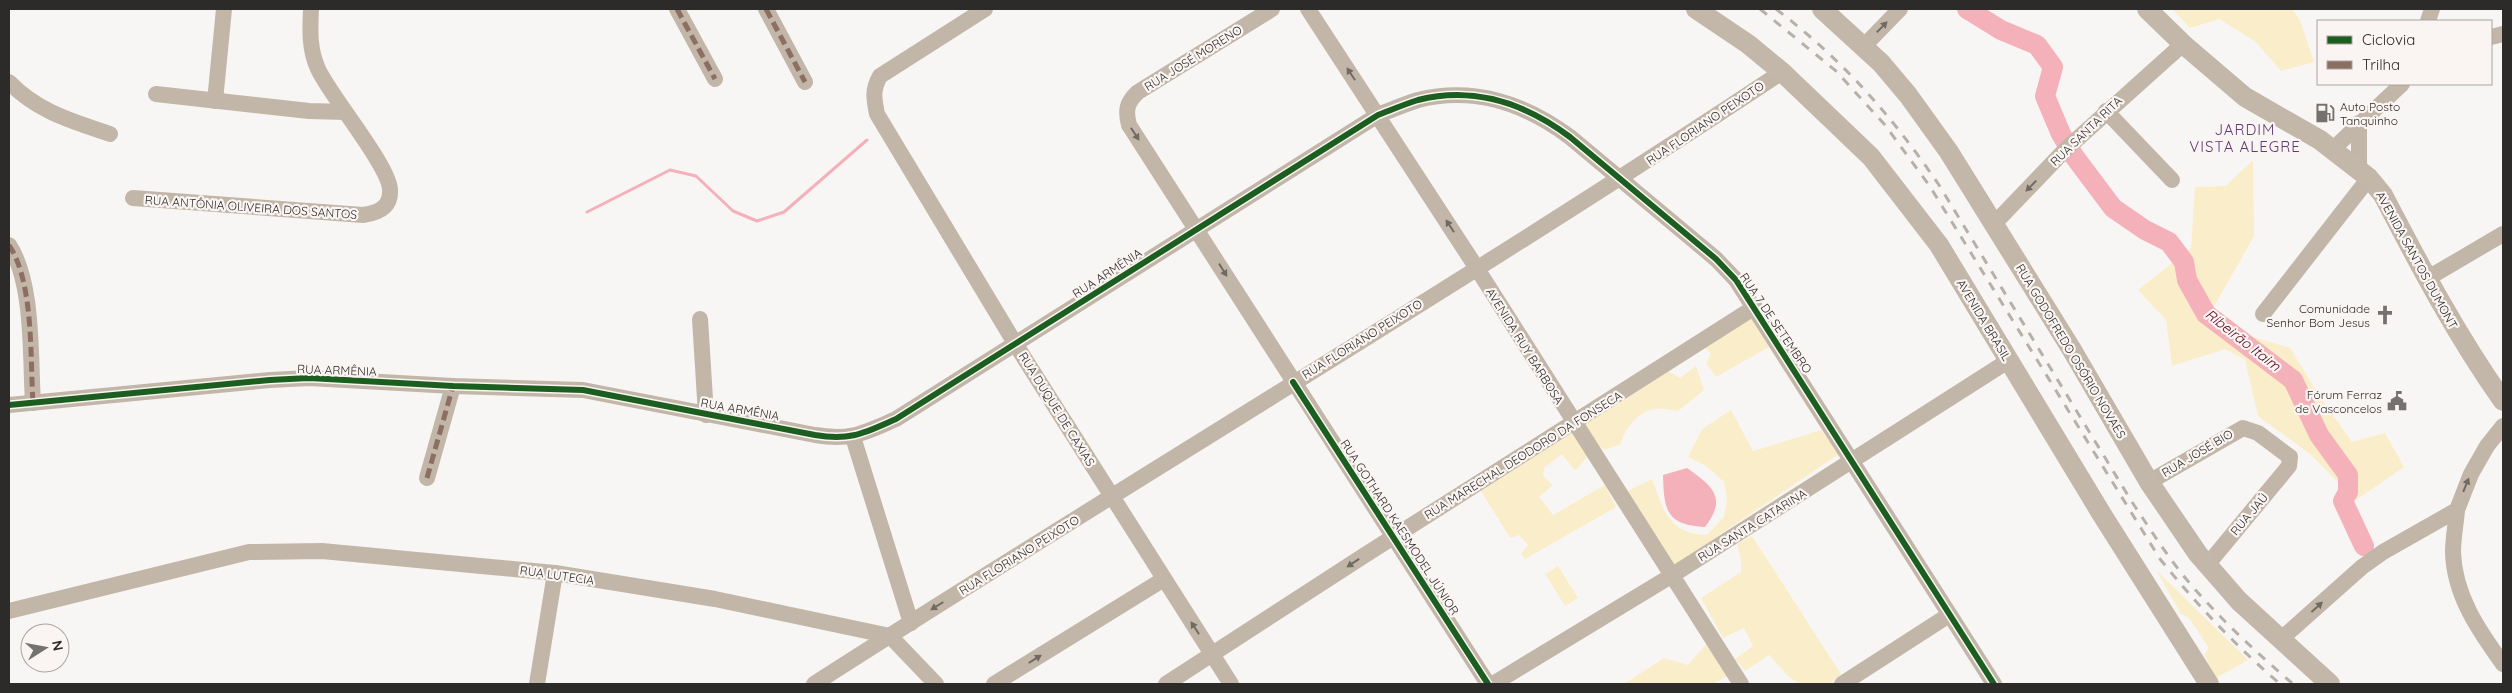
<svg xmlns="http://www.w3.org/2000/svg" width="2512" height="693" font-family="Quicksand,sans-serif">
	<style>
		.green { fill: #faeeca }
		.water { fill: #f4b1ba }
		.lines { fill: none; stroke-linecap: round; stroke-linejoin: round }
		.stream { stroke: #f4b1ba; stroke-width: 3 }
		.river { stroke: #f4b1ba; stroke-width: 20 }
		.minor { stroke: #c2b6a8; stroke-width: 16 }
		.major { stroke: #c2b7a8; stroke-width: 20 }
		.rail { stroke: #b7b0a9; stroke-width: 3; stroke-dasharray: 9 9; stroke-linecap: butt }
		.quiet { stroke: #8d6e63; stroke-width: 5; stroke-dasharray: 10 5; stroke-linecap: butt }
		.cycleway-casing { stroke: #faf5f2; stroke-width: 9 }
		.cycleway { stroke: #1b5e20; stroke-width: 6 }
		.oneway { fill: #706a63 }
		.labels { text-anchor: middle; dominant-baseline: central; stroke-width: 4.5; stroke-linejoin: round; paint-order: stroke }
		.street-label { font-size: 12px; fill: #2d2b2a; stroke: #faf5f2 }
		.poi-label { font-size: 12px; fill: #2d2b2a; stroke: #faf5f2; text-anchor: end }
		.water-label { font-size: 14px; font-style: italic; fill: #59021e; stroke: #faf5f2 }
		.quarter-label { font-size: 15px; letter-spacing: 1px; fill: #603d77; stroke: #faf5f2 }
	</style>
	<rect width="100%" height="100%" fill="#f8f6f4"/>
	<g class="green">
		<path d="M2172,9H2292L2300,20L2314,62L2281,71L2256,42L2219,19L2190,28Z"/>
		<path d="M2253,160L2254,236L2212,310L2247,335L2290,348L2322,400L2352,442L2385,433L2404,467L2356,500L2310,454L2258,416L2245,360L2225,349L2172,366L2166,320L2138,290L2191,248L2195,187L2226,186Z"/>
		<path d="M1751,318L1769,347L1716,377L1706,363L1711,354L1704,346Z"/>
		<path d="M1696,366L1704,390L1678,411C1670,410 1661,408 1654,409C1637,412 1624,430 1621,444L1605,450L1590,440L1585,423L1596,413L1626,399L1668,371L1680,378Z"/>
		<path d="M1731,410L1753,451L1821,430L1839,454L1675,565L1624,493L1652,479C1663,509 1668,534 1707,535L1724,517L1727,500L1724,482L1706,466L1688,457L1702,429Z"/>
		<path d="M1572,432L1589,455L1575,471L1562,454L1544,468L1543,476L1553,485L1539,497L1553,515L1605,485L1616,507L1525,559L1521,554L1528,545L1519,535L1510,538L1481,491Z"/>
		<path d="M1752,536L1841,674L1829,684H1800L1789,677L1769,655L1745,671L1735,659L1753,646L1744,628L1723,638L1701,598L1741,572V560L1737,544Z"/>
		<path d="M1558,566L1578,598L1565,606L1545,574Z"/>
		<path d="M2156,570L2248,660L2216,678L2204,655L2209,648L2189,618L2181,614Z"/>
		<path d="M1707,643L1728,676L1712,684H1624L1664,658L1688,665Z"/>
	</g>
	<path class="water" d="M1687,468C1712,486 1728,497 1705,527C1666,525 1664,510 1663,475Z"/>
	<g class="lines">
		<path class="stream" d="M587,212L670,170L696,176L733,211L757,221L784,212L867,140"/>
		<path class="river" d="M1967,9L2001,30L2037,45L2053,67L2045,96L2061,134L2074,156L2113,208L2145,230L2169,242L2184,262L2187,280L2206,314L2293,380L2319,435L2348,475V492L2343,501L2364,546"/>
		<g class="minor">
			<path d="M677,9L715,79"/>
			<path d="M766,9L805,82"/>
			<path d="M985,9L880,76C872,90 874,99 877,114L1016,345L1231,684"/>
			<path d="M1272,9L1138,92C1127,102 1125,110 1129,125L1488,684"/>
			<path d="M1308,9L1476,267L1741,684"/>
			<path d="M2428,21L2432,9"/>
			<path d="M2491,37L2503,34"/>
			<path d="M1865,45L1900,9"/>
			<path d="M9,82C38,112 72,121 110,134"/>
			<path d="M156,94L309,111L345,112"/>
			<path d="M215,101L224,9"/>
			<path d="M2106,111L2172,180"/>
			<path d="M2359,123V170"/>
			<path d="M2333,149L2402,84"/>
			<path d="M133,198L363,215C377,213 391,208 390,190C390,167 331,97 318,69C309,49 310,30 311,9"/>
			<path d="M1994,224L2065,150L2183,44"/>
			<path d="M9,245C34,283 30,357 33,403"/>
			<path d="M2428,278L2503,234"/>
			<path d="M2263,314L2369,178"/>
			<path d="M700,319L706,415"/>
			<path d="M9,405L270,380L309,378L453,386L583,390L815,435C851,441 864,433 896,419L1378,115C1391,110 1405,104 1418,100C1474,86 1526,104 1570,137L1716,259L1736,280L1994,684"/>
			<path d="M853,437L911,623"/>
			<path d="M427,478L453,386"/>
			<path d="M2149,482L2243,428L2258,433L2290,457L2289,466L2208,564"/>
			<path d="M2457,510C2456,524 2453,538 2453,552C2454,595 2479,631 2503,664"/>
			<path d="M9,611L249,552L322,551L555,573L715,599L890,636"/>
			<path d="M890,636L936,684"/>
			<path d="M2280,640L2362,567L2383,552L2457,510L2471,474L2487,446L2503,426"/>
			<path d="M537,684L555,573"/>
			<path d="M814,684C1135,478 1464,283 1782,72"/>
			<path d="M994,684L1164,579"/>
			<path d="M1166,684L1365,555L1755,307"/>
			<path d="M1493,684L1671,576L2008,361"/>
			<path d="M1842,684L1949,615"/>
		</g>
		<g class="major">
			<path d="M1696,9L1748,44L1782,72L1871,157L1939,245L2101,513L2209,684"/>
			<path d="M1822,9L1881,63L1908,95L1949,152L2072,350L2149,482L2198,554L2239,601L2330,684"/>
			<path d="M2147,9L2183,44L2245,97L2320,140L2369,178L2383,195C2420,266 2457,336 2503,401"/>
		</g>
		<g class="rail">
			<path d="M1760,9L1836,71L1885,125L1929,185L2160,559C2197,605 2236,646 2280,684"/>
			<path d="M1776,9C1844,61 1891,115 1939,185L2132,502C2150,529 2167,556 2187,580C2219,618 2256,652 2293,684"/>
		</g>
		<g class="quiet">
			<path d="M677,9L715,79"/>
			<path d="M766,9L805,82"/>
			<path d="M9,245C34,283 30,357 33,403"/>
			<path d="M427,478L453,386"/>
		</g>
		<defs>
			<g id="cycleway">
				<path d="M1293,382L1488,684"/>
				<path d="M9,405L270,380L309,378L453,386L583,390L815,435C851,441 864,433 896,419L1378,115C1391,110 1405,104 1418,100C1474,86 1526,104 1570,137L1716,259L1736,280L1994,684"/>
			</g>
		</defs>
		<use href="#cycleway" class="cycleway-casing"/>
		<use href="#cycleway" class="cycleway"/>
	</g>
	<defs><path id="oneway-solid" d="M-6-.8H1V-3.2L6.5 0L1 3.2V.8H-6Z" transform="scale(1.25)"/></defs>
	<g class="oneway">
		<use href="#oneway-solid" transform="translate(1882 27) rotate(-46)"/>
		<use href="#oneway-solid" transform="translate(1351 74) rotate(-123)"/>
		<use href="#oneway-solid" transform="translate(1135 134) rotate(57)"/>
		<use href="#oneway-solid" transform="translate(2031 186) rotate(134)"/>
		<use href="#oneway-solid" transform="translate(1450 226) rotate(-123)"/>
		<use href="#oneway-solid" transform="translate(1223 270) rotate(58)"/>
		<use href="#oneway-solid" transform="translate(2466 485) rotate(-68)"/>
		<use href="#oneway-solid" transform="translate(1353 563) rotate(146)"/>
		<use href="#oneway-solid" transform="translate(937 606) rotate(148)"/>
		<use href="#oneway-solid" transform="translate(2317 607) rotate(-42)"/>
		<use href="#oneway-solid" transform="translate(1195 628) rotate(-123)"/>
		<use href="#oneway-solid" transform="translate(1035 659) rotate(-32)"/>
	</g>
	<defs>
		<symbol id="fuel-bare" viewBox="-9 -9 18 18"><path d="M-5.5-6h7V0h2V4h1.3V-2.5L3-4.5l.8-.8L6-3V5H2.5V1h-1V6h-7ZM-4.2-4.7v3.2H.2V-4.7Z" fill="#747271" stroke="#faf5f2" stroke-width="2.5" paint-order="stroke"/></symbol>
		<symbol id="church-bare" viewBox="-9 -9 18 18"><path d="M-1.2-6h2.4v3.5h3.3v2.4h-3.3V6h-2.4V-.1h-3.3v-2.4h3.3Z" fill="#747271" stroke="#faf5f2" stroke-width="2.5" paint-order="stroke"/></symbol>
		<symbol id="civic-bare" viewBox="-9 -9 18 18"><path d="M-.6-6.5H3V-4.5H.6V-3L4-1V1h2V6H-6V1h2V-1L-.6-3ZM-1.2 2.5V6h2.4V2.5Z" fill="#747271" stroke="#faf5f2" stroke-width="2.5" paint-order="stroke"/></symbol>
	</defs>
	<g fill-rule="evenodd">
		<use href="#fuel-bare" x="2311" y="99" width="28" height="28"/>
		<use href="#church-bare" x="2371" y="301" width="28" height="28"/>
		<use href="#civic-bare" x="2383" y="387" width="28" height="28"/>
	</g>
	<g class="labels">
		<g class="street-label">
			<text transform="translate(1193 58) rotate(-32)">RUA JOSÉ MORENO</text>
			<text transform="translate(1705 123) rotate(-34)">RUA FLORIANO PEIXOTO</text>
			<text transform="translate(2086 131) rotate(-44)">RUA SANTA RITA</text>
			<text transform="translate(251 207) rotate(4)">RUA ANTÔNIA OLIVEIRA DOS SANTOS</text>
			<text transform="translate(2417 260) rotate(61)">AVENIDA SANTOS DUMONT</text>
			<text transform="translate(1107 273) rotate(-33)">RUA ARMÊNIA</text>
			<text transform="translate(1984 320) rotate(59)">AVENIDA BRASIL</text>
			<text transform="translate(1776 323) rotate(56)">RUA 7 DE SETEMBRO</text>
			<text transform="translate(1362 339) rotate(-32)">RUA FLORIANO PEIXOTO</text>
			<text transform="translate(1525 346) rotate(58)">AVENIDA RUY BARBOSA</text>
			<text transform="translate(2071 351) rotate(59)">RUA GODOFREDO OSÓRIO NOVAES</text>
			<text transform="translate(337 370) rotate(2)">RUA ARMÊNIA</text>
			<text transform="translate(740 409) rotate(10)">RUA ARMÊNIA</text>
			<text transform="translate(1057 409) rotate(58)">RUA DUQUE DE CAXIAS</text>
			<text transform="translate(2197 453) rotate(-31)">RUA JOSÉ BIO</text>
			<text transform="translate(1523 455) rotate(-32)">RUA MARECHAL DEODORO DA FONSECA</text>
			<text transform="translate(2249 514) rotate(-50)">RUA JAÚ</text>
			<text transform="translate(1752 525) rotate(-32)">RUA SANTA CATARINA</text>
			<text transform="translate(1400 527) rotate(57)">RUA GOTHARD KAESMODEL JÚNIOR</text>
			<text transform="translate(1019 555) rotate(-32)">RUA FLORIANO PEIXOTO</text>
			<text transform="translate(557 575) rotate(8)">RUA LUTECIA</text>
		</g>
		<g class="poi-label">
			<text x="2340" y="106" text-anchor="start">Auto Posto<tspan x="2340" dy="14">Tanquinho</tspan></text>
			<text x="2370" y="308">Comunidade<tspan x="2370" dy="14">Senhor Bom Jesus</tspan></text>
			<text x="2382" y="394">Fórum Ferraz<tspan x="2382" dy="14">de Vasconcelos</tspan></text>
		</g>
		<g class="water-label">
			<text transform="translate(2243 340) rotate(38)">Ribeirão Itaim</text>
		</g>
		<g class="quarter-label">
			<text x="2245" y="129">JARDIM<tspan x="2245" dy="17">VISTA ALEGRE</tspan></text>
		</g>
	</g>
	<rect width="2512" height="693" fill="none" stroke="#2d2b2a" stroke-width="20"/>
	<rect x="2317" y="20" width="175" height="65" fill="#faf5f2" stroke="#a8a4a2"/>
	<rect x="2327" y="36" width="25" height="8" fill="#1b5e20" stroke="#a8a4a2"/>
	<text x="2362" y="45" font-size="15" fill="#2d2b2a">Ciclovia</text>
	<rect x="2327" y="61" width="25" height="8" fill="#8d6e63" stroke="#a8a4a2"/>
	<text x="2362" y="70" font-size="15" fill="#2d2b2a">Trilha</text>
	<g transform="translate(45 648) rotate(79)"><circle r="24" fill="#faf5f2" stroke="#a8a4a2"/>
	<path d="M0-4L9 19L0 12L-9 19Z" fill="#747271"/>
	<text y="-8" font-size="14" font-weight="bold" text-anchor="middle" fill="#2d2b2a">N</text>
	</g>
</svg>
